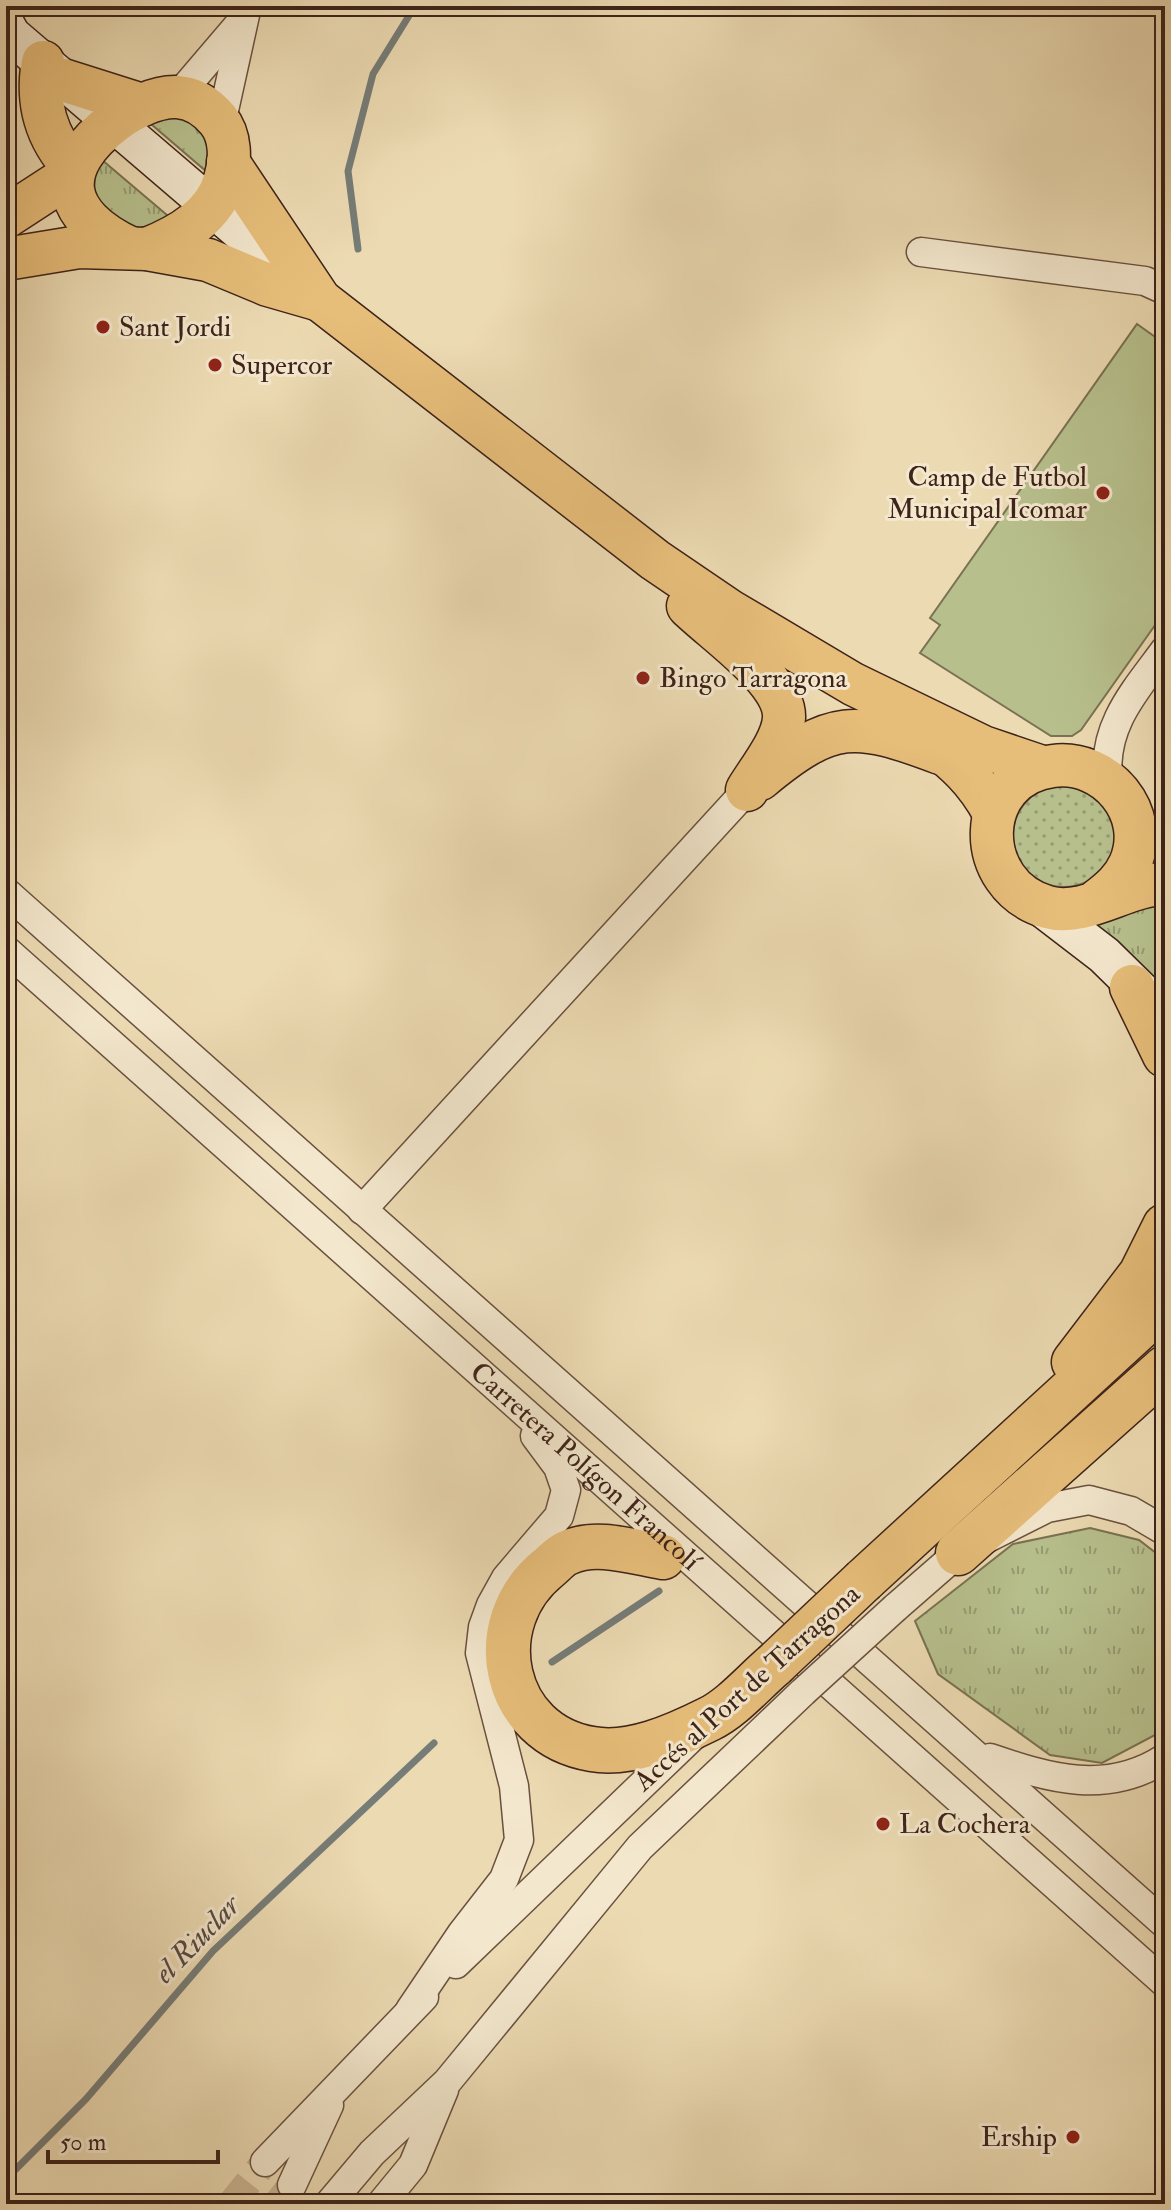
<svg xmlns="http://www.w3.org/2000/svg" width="1171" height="2210" font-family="'IM FELL Double Pica',serif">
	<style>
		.grass { fill: url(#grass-tufts); stroke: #7a7253; stroke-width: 2 }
		.park { fill: #b7c08d; stroke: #7a7253; stroke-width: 2 }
		.garden { fill: url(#garden-dots); stroke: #7a7253; stroke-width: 2 }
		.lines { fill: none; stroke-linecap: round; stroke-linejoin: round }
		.stream { stroke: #767c77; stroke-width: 7 }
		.street-tunnel { stroke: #c9b593; stroke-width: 28; stroke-dasharray: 28 14; stroke-linecap: butt }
		.street-casing { stroke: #6a513f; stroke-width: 31 }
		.secondary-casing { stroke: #3e2319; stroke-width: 41 }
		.primary-casing { stroke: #3e2319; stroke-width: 45 }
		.highway-casing { stroke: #3e2319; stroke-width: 47 }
		.street { stroke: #f3e7cd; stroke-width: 28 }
		.secondary { stroke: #f3e7cd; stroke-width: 38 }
		.primary { stroke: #e6bd79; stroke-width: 42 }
		.highway { stroke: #e6bd79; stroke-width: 44 }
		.street-bridge-casing { stroke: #6a513f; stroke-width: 31; stroke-linecap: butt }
		.highway-bridge-casing { stroke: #3e2319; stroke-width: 47; stroke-linecap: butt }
		.street-bridge { stroke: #f3e7cd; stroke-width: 28 }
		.highway-bridge { stroke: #e6bd79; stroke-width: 44 }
		.poi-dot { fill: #8f2418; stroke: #f3e7cd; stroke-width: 3 }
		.labels { text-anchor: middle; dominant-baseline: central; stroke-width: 6; stroke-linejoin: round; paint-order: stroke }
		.poi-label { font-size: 28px; fill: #3e2319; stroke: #f3e7cd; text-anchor: start }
		.street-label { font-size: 28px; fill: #3e2319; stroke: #f3e7cd }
		.water-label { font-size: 30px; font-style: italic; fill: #564840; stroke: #f3e7cd }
	</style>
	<defs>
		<pattern id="grass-tufts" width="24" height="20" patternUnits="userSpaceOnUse" patternTransform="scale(2)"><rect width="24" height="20" fill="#b7c08d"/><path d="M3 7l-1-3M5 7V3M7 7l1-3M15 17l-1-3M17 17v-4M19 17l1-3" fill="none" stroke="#969c72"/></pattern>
		<pattern id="garden-dots" width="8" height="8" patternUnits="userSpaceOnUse" patternTransform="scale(2)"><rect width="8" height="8" fill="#b7c08d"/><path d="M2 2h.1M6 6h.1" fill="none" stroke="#969c72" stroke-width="1.8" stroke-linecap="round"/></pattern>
	</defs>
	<rect width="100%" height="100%" fill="#ecdab2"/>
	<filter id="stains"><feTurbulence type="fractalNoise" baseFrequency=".0025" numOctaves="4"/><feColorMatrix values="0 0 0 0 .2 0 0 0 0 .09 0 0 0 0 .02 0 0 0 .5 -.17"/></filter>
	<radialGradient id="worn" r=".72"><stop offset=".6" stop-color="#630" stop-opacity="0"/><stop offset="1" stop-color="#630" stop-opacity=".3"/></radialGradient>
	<g class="grass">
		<path d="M178,115C211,133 210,143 214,178L144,118Z"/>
		<path d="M95,154L174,221C141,236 118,225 94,201Z"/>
		<path d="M1165,898V988L1117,945L1088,925Z"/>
		<path d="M1090,1528L1139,1540L1165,1560V1723L1157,1734L1102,1763L1050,1755L938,1674L915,1621L1013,1544Z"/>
	</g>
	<path class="park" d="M1137,324L1165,344V611L1081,730L1072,736H1051L920,653L940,625L930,618Z"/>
	<circle class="garden" cx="1064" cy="836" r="51"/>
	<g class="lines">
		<g class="stream">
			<path d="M358,249L348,171L373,74L415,6"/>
			<path d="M1159,276L1165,262"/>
			<path d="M552,1662L659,1591"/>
			<path d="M6,2179L86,2099L213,1951L434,1743"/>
		</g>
		<g class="street-tunnel">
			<path d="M231,2204L265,2162"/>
			<path d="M277,2204L292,2185"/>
		</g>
		<defs>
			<g id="street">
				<path d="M177,97L241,22"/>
				<path d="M221,124L247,6"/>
				<path d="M921,252L1145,281L1165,290"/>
				<path d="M1108,780C1102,726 1135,691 1165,650"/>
				<path d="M6,892L1165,1924"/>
				<path id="s1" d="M6,950L1165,1983"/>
				<path d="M362,1210L747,790"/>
				<path d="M895,1608L958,1553L1047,1508L1089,1500L1131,1511L1165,1531"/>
				<path d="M990,1758C1049,1778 1107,1796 1165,1758"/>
				<path d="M456,1964L694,1735"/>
				<path d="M410,2010L462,1933L504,1879L519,1840L514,1786L480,1653L483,1627L491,1605L506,1578L559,1516L566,1490L558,1467L535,1436"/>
				<path d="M265,2162L424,1997"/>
				<path d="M292,2185L329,2105"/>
				<path d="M329,2204L372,2153L447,2082L640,1847L803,1692"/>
				<path d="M381,2204L413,2165L444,2090"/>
			</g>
			<g id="secondary">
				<path d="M6,26L11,35L303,285"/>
				<path d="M1035,902L1104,955L1157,1007"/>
			</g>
			<g id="primary">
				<path d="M43,62C36,102 46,138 74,168"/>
				<path d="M63,80L142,105"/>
				<path d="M228,162L320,300L655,560L730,611L853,684L983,747L1042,767"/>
				<path d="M6,217L72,174"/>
				<path d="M130,248C60,215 53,168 115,121C131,109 156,96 177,97C194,98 208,108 218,120C231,136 231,160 225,179C215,216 180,236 147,249"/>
				<path d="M6,259L79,247L147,249L208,260L268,285L320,300"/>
				<path d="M688,606C714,632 786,680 784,718C783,741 759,770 747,790"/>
				<path d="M925,738C955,761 976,779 994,813"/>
				<path d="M760,779C832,719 855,721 940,753"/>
				<path d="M1098,900C1111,890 1123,880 1130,864C1152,813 1106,759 1053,766C973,776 972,885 1047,907C1086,918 1126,884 1165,884"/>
			</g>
			<g id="highway">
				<path d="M1132,987L1165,1055"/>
				<path d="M1074,1362L1141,1274L1165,1226"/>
				<path d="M958,1553L1165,1368"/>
				<path d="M663,1557C634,1552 595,1539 567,1553C560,1556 554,1563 548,1568C480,1623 501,1734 592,1749C630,1756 675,1736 709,1719C732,1708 754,1682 774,1665"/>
				<path d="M864,1580L1165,1304"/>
			</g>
		</defs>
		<use href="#street" class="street-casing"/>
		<use href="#secondary" class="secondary-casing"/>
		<use href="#primary" class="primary-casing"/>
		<use href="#highway" class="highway-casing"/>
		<use href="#street" class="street"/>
		<use href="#secondary" class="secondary"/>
		<use href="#primary" class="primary"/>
		<use href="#highway" class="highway"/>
		<defs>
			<path id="street-bridge" d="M803,1692L895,1608"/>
			<path id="highway-bridge" d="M774,1665L864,1580"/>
		</defs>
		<use href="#street-bridge" class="street-bridge-casing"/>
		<use href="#highway-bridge" class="highway-bridge-casing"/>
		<use href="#street-bridge" class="street-bridge"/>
		<use href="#highway-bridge" class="highway-bridge"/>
	</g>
	<g class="poi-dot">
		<circle cx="103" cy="327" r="8"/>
		<circle cx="215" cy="365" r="8"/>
		<circle cx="1103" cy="493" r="8"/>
		<circle cx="643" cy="678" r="8"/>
		<circle cx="883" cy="1824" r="8"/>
		<circle cx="1073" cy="2137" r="8"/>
	</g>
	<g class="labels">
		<g class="poi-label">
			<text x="119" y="327">Sant Jordi</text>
			<text x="231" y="365">Supercor</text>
			<text x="1087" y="477" text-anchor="end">Camp de Futbol<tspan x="1087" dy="32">Municipal Icomar</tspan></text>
			<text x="659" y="678">Bingo Tarragona</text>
			<text x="899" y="1824">La Cochera</text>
			<text x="1057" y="2137" text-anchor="end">Ership</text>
		</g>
		<g class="street-label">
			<text stroke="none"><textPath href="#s1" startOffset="776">Carretera Polígon Francolí</textPath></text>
			<text transform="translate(747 1688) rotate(-42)">Accés al Port de Tarragona</text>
		</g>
		<g class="water-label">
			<text transform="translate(197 1939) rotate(-46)">el Riuclar</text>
		</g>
	</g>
	<rect width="1171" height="2210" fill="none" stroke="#ecdab2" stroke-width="32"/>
	<rect x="8" y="8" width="1155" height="2194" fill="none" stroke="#3e2319" stroke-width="4"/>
	<rect x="16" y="16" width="1139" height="2178" fill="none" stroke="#3e2319" stroke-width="2"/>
	<path d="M48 2150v12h170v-12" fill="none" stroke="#3e2319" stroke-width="4"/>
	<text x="60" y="2150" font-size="24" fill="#3e2319" stroke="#f3e7cd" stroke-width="6" paint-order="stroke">50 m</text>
	<rect width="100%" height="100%" filter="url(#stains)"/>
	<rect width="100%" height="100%" fill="url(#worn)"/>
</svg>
